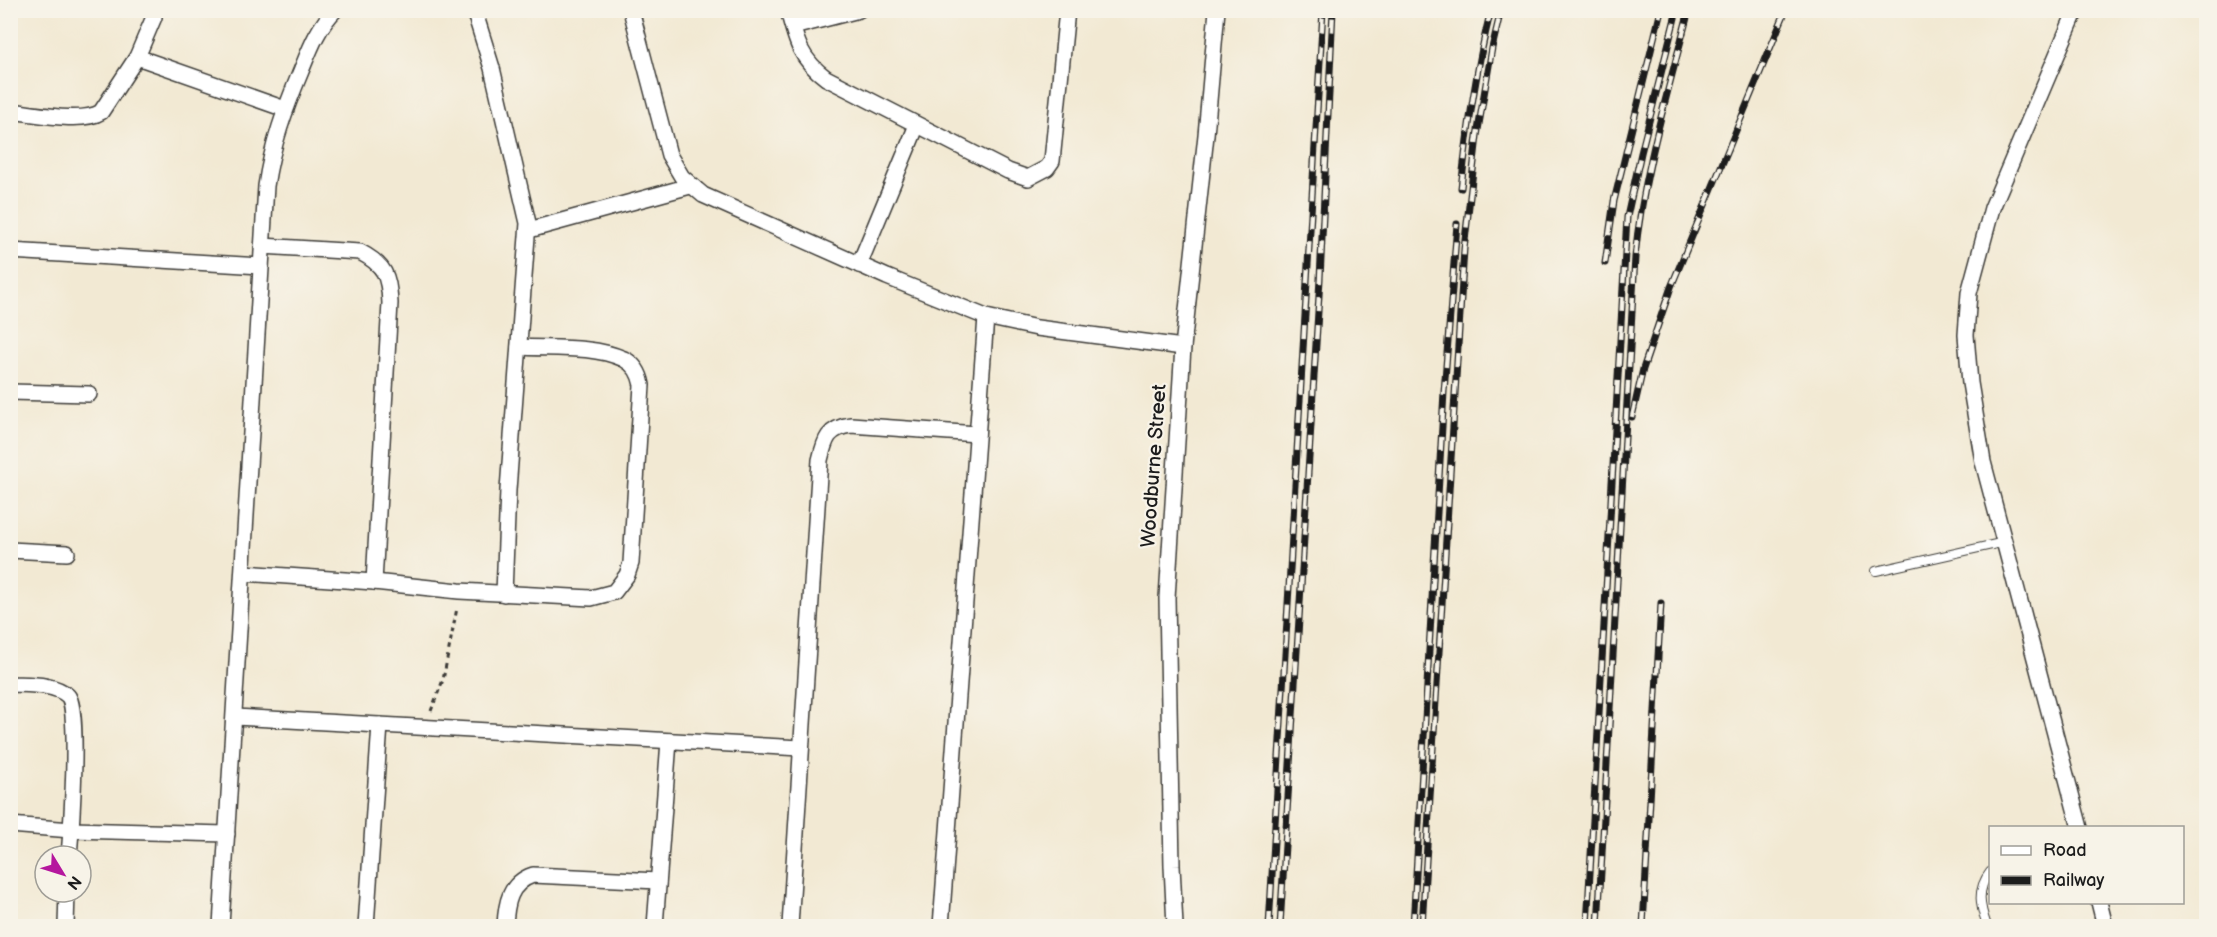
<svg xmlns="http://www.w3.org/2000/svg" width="2217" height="937" font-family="'Balsamiq Sans',sans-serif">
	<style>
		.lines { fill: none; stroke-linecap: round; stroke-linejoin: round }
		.lane-casing { stroke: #3c3b37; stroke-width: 10 }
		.street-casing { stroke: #3c3b37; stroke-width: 18 }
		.path { stroke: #3c3b37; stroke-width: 3; stroke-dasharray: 4.5 4.5; stroke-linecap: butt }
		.lane { stroke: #fff; stroke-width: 8 }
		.street { stroke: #fff; stroke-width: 15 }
		.rail-casing { stroke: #1c1c1c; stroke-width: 7 }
		.rail { stroke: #f7f3e8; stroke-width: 4.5; stroke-dasharray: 14; stroke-linecap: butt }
		.labels { text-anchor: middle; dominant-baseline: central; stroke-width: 4.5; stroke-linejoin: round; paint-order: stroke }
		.street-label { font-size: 20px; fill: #1c1c1c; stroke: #f7f3e8 }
	</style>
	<rect width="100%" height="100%" fill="#f7f3e8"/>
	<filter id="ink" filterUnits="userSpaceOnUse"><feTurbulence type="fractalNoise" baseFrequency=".0167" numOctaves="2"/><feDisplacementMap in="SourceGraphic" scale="12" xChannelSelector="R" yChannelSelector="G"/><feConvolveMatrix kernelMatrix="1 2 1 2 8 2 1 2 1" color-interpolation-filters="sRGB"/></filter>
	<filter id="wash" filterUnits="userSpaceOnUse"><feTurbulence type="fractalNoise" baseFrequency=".008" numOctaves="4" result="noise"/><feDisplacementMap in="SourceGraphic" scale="24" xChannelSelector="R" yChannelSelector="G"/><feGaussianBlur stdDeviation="1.35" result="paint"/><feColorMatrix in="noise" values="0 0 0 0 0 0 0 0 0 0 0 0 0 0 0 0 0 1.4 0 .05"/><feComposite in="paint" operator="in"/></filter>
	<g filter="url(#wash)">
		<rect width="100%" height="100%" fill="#f2e9d3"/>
	</g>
	<g filter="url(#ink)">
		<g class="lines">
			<defs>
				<g id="lane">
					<path d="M1876,571L2005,542"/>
					<path d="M1987,926C1980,906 1976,890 1990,872"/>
				</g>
				<g id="street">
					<path d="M474,10L492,68L528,223L508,490L504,594"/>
					<path d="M631,10L669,155L682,177L703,195L887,277L986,317L1037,328L1183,347"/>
					<path d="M788,10C796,41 800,59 826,78L1008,171L1028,178L1047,168L1052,161L1067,10"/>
					<path d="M2076,10L1992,208L1969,293L1966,335L1970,383L1983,462L2080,828"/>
					<path d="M793,27L859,10"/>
					<path d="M137,57L285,109"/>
					<path d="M10,111C33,113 82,124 101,112L137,57L154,17V10"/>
					<path d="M529,230L690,186"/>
					<path d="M262,246L360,252C385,265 389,276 390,303L374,582"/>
					<path d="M10,251L261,266"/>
					<path d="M859,265L917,125"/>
					<path d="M10,392L89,394"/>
					<path d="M10,550L67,553"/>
					<path d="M243,573L374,582L459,591L591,598L614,592L627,575L631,563L642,385C640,374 634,364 624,359C593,345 552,349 519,347"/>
					<path d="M10,684C27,685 55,683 68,696C80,708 71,833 69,856"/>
					<path d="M235,717L801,748"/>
					<path d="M10,825L71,830L227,834"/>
					<path d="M2099,902L2105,926"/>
					<path d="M66,926L67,892"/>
					<path d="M221,926L266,186C272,145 285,109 301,71C310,49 318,27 335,10"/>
					<path d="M366,926L380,725"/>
					<path d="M505,926C506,904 509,883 533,875L658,881"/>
					<path d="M655,926L669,741"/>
					<path d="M790,926L820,460C825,439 828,428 851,425L977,434"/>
					<path d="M941,926L986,317"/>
					<path d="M1175,926L1172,866L1167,598L1183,347L1206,135L1217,10"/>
				</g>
			</defs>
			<use href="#lane" class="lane-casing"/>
			<use href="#street" class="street-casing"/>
			<path class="path" d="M431,711L443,680L457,608"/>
			<use href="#lane" class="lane"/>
			<use href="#street" class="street"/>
			<defs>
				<g id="rail">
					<path d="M1461,188C1468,128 1476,68 1491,10"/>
					<path d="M1605,263L1614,201L1661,10"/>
					<path d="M1632,417L1643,369L1671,287L1786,10"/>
					<path d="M1269,926L1323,10"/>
					<path d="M1280,926L1320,279L1333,10"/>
					<path d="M1413,926L1444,392L1457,224"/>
					<path d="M1422,926L1464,249L1477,136L1492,48L1501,10"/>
					<path d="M1587,926L1627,217L1641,153L1677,10"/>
					<path d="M1598,926L1635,257C1643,173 1668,92 1689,10"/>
					<path d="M1643,926L1661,603"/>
				</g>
			</defs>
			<use href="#rail" class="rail-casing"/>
			<use href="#rail" class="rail"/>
		</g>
	</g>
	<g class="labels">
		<g class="street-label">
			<text transform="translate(1154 466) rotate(-86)">Woodburne Street</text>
		</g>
	</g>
	<rect width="2217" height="937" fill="none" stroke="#f7f3e8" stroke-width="36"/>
	<rect x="1989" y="826" width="195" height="78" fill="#f7f3e8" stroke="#9f9d96" stroke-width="1.5"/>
	<rect x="2001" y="846" width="30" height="9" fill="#ffffff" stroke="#9f9d96" stroke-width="1.5"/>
	<text x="2043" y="856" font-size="18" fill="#1c1c1c">Road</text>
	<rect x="2001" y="876" width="30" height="9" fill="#1c1c1c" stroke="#9f9d96" stroke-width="1.5"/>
	<text x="2043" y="886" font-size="18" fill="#1c1c1c">Railway</text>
	<g transform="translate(63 874) rotate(128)"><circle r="28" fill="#f7f3e8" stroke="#9f9d96" stroke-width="1.5"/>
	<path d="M0-4.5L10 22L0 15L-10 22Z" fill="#b5179e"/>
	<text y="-9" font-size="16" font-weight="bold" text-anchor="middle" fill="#1c1c1c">N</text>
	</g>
</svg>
